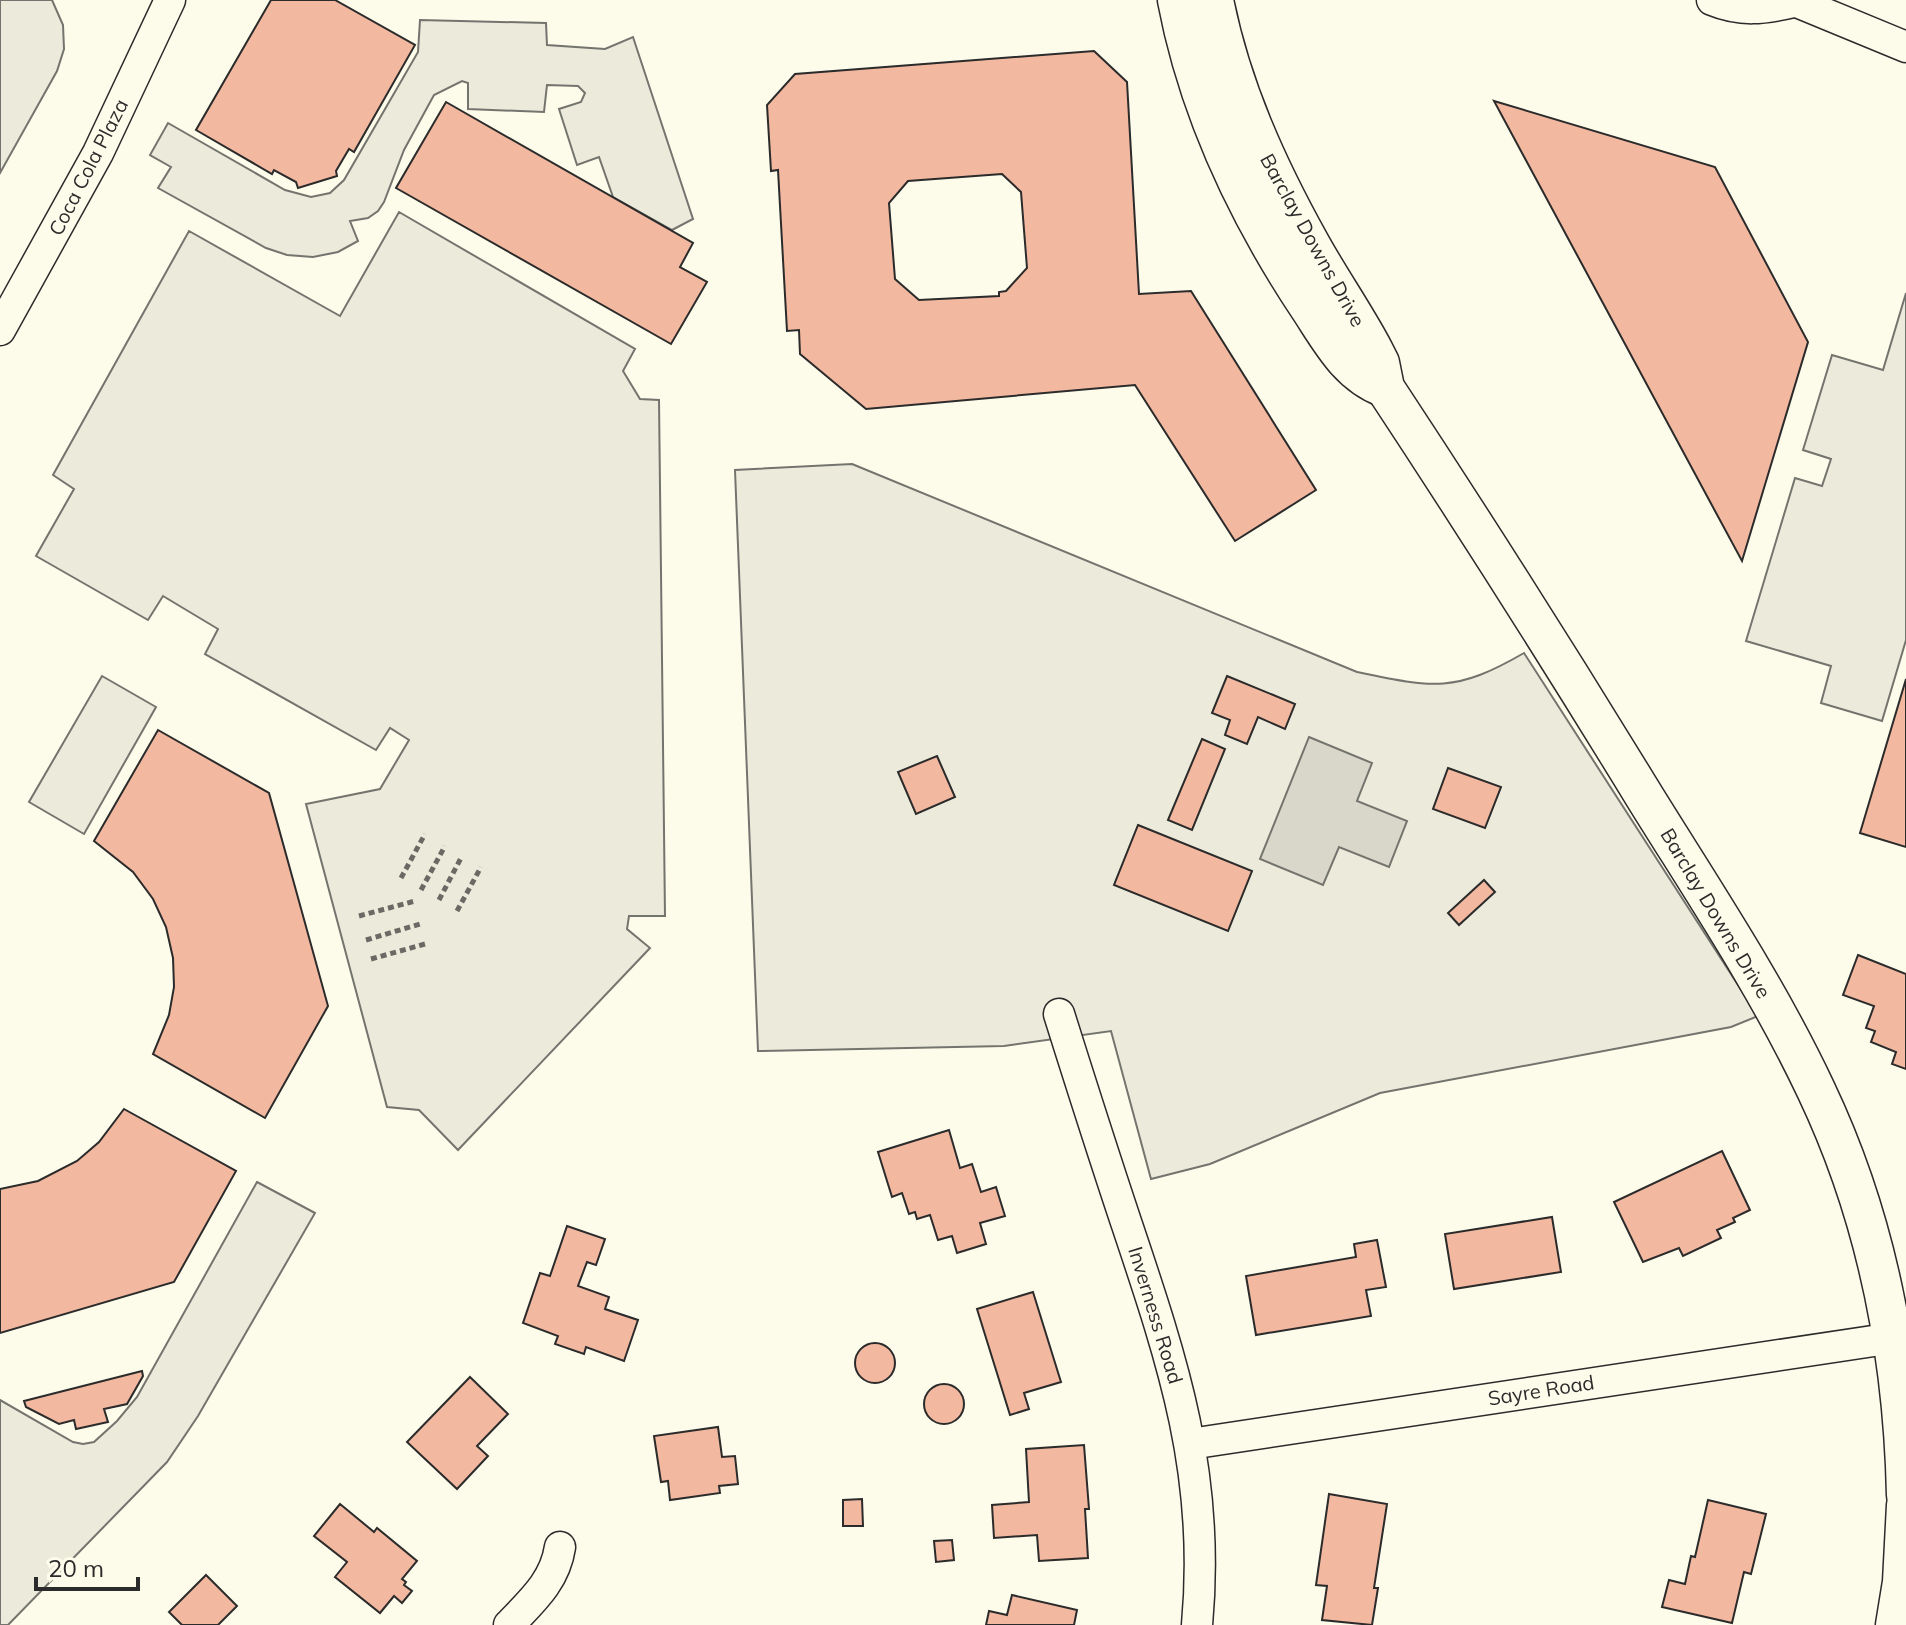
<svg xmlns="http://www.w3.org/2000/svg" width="1906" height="1625" font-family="Mulish,sans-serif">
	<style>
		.green { fill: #ecebdb; stroke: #74746e; stroke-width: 2 }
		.parking { fill: #eceadb; stroke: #74746e; stroke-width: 2 }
		.water { fill: #d8d7c9; stroke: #74746e; stroke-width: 2 }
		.building { fill: #f2b8a0; stroke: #2b2b2b; stroke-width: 2; fill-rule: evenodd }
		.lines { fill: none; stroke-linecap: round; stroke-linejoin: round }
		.minor-casing { stroke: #2b2b2b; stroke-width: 33 }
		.tertiary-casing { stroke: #2b2b2b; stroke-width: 41 }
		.path { stroke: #6a6964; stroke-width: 5; stroke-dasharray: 6 4; stroke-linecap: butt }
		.minor { stroke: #fdfbea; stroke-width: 30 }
		.tertiary { stroke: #fdfbea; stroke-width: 38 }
		.labels { text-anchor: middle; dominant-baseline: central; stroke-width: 6; stroke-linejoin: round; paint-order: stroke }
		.street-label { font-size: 20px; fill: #2b2b2b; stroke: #fdfbea }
	</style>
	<rect width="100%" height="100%" fill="#fdfbea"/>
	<path class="green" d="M852,464L1357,672C1433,688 1455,693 1524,653L1758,1016L1731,1027L1380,1093L1210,1164L1151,1179L1111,1031L1004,1046L758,1051L735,470Z"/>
	<g class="parking">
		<path d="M0,0H52L63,25L64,49L57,71L0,173Z"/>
		<path d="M420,20L546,23L547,45L605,49L633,37L693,219L672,230L613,197L599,157L577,165L559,109L581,102L585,93L578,86L547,85L544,112L468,109V83L462,81L434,95L404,150L384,202L378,211L368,218L350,221L358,241L338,252L313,257L287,255L266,248L158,188L171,167L150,155L168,123L285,190L311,197L330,193L344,180L418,52Z"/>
		<path d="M399,212L635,349L623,371L640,399L659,400L665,916H629L627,929L650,948L458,1150L419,1110L387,1107L306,804L380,789L409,740L390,728L376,750L205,654L218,629L163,596L148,620L36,556L74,489L53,475L189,231L340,316Z"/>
		<path d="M1906,293V640L1882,721L1821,703L1831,666L1746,641L1795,478L1822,486L1831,459L1803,450L1832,355L1883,370Z"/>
		<path d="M102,676L156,707L84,834L29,802Z"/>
		<path d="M257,1182L315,1213L198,1416L167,1462L8,1625H0V1400L73,1442L83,1444L94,1442L117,1421L137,1397Z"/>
	</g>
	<path class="water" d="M1309,737L1372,763L1357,801L1407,821L1389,867L1339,847L1323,885L1260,859Z"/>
	<g class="building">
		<path d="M271,0H335L415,45L354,152L349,149L336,171L337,176L298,188L296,182L274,170L272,174L196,130Z"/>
		<path d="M1094,51L1127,82L1139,294L1191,291L1316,490L1235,541L1135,385L866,409L800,354L799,330L787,331L778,170L771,171L767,105L795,74ZM1002,174L1021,192L1027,268L1006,291L999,292V296L919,300L895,279L889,203L908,181Z"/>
		<path d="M1494,101L1715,167L1808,342L1742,561Z"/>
		<path d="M446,102L693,243L680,267L707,282L671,344L396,188Z"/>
		<path d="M1227,676L1295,704L1285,729L1258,717L1247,744L1225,735L1230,720L1212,713Z"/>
		<path d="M1906,679V847L1860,833Z"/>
		<path d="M158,730L269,793L328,1006L265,1118L153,1054L169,1015L174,987L173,958L166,927L153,899L133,872L94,841Z"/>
		<path d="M1202,739L1225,749L1192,830L1168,820Z"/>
		<path d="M937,756L955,797L916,814L898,772Z"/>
		<path d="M1448,768L1501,787L1485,828L1433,809Z"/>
		<path d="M1138,825L1252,871L1228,931L1114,885Z"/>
		<path d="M1484,880L1495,892L1459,925L1448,913Z"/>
		<path d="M1858,955L1906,974V1069L1892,1064L1896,1052L1871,1042L1875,1031L1866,1028L1874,1006L1843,995Z"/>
		<path d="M124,1109L236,1171L174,1282L0,1333V1189L38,1181L77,1161L99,1142Z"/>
		<path d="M949,1130L960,1168L972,1164L981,1192L996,1187L1005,1216L980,1223L986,1244L957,1253L952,1236L938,1240L930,1215L917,1219L915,1212L909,1214L902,1193L892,1197L878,1152Z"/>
		<path d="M1722,1151L1750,1210L1733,1218L1735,1222L1717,1230L1721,1238L1683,1256L1679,1248L1643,1262L1614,1202Z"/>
		<path d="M1552,1217L1561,1272L1454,1289L1445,1234Z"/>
		<path d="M567,1226L605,1239L596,1265L587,1262L578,1286L609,1297L605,1309L638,1320L624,1361L586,1347L584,1354L555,1344L558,1336L523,1323L540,1273L550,1276Z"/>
		<path d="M1377,1240L1386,1287L1366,1290L1371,1316L1256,1335L1246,1276L1356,1257L1354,1244Z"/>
		<path d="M1033,1292L1061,1382L1024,1393L1029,1409L1010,1415L977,1309Z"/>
		<circle cx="875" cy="1363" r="20"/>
		<path d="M142,1371L143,1376L127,1404L104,1409L108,1422L76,1429L74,1420L59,1424L26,1407L24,1401Z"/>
		<path d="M470,1377L508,1414L477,1446L488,1456L457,1489L407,1442Z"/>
		<circle cx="944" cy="1404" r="20"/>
		<path d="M718,1427L722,1457L735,1456L738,1484L719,1486L720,1493L670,1500L668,1481L661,1482L654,1436Z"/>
		<path d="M1084,1445L1089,1509H1085L1088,1558L1039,1561L1037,1535L994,1538L992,1505L1029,1502L1026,1449Z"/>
		<path d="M1329,1494L1387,1504L1374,1588H1378L1372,1625L1322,1620L1327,1586L1316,1585Z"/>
		<path d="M862,1499L863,1526H843V1500Z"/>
		<path d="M1708,1500L1766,1514L1751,1574L1744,1572L1732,1623L1662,1607L1669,1580L1685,1584L1691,1556L1695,1557Z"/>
		<path d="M340,1504L374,1532L377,1528L417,1561L402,1579L406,1582L404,1585L412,1591L402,1603L394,1596L380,1613L335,1577L347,1562L314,1536Z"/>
		<path d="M952,1540L954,1560L936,1562L934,1541Z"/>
		<path d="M206,1575L237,1606L218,1625H182L169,1612Z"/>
		<path d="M1012,1595L1077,1610L1074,1625H986L989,1611L1007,1615Z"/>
	</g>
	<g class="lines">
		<defs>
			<g id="minor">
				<path d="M1712,0C1741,12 1764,9 1794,2"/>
				<path d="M1792,0L1906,47"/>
				<path d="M0,330L98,153L170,0"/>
				<path d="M1059,1014C1081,1084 1103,1153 1126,1222C1173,1362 1211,1474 1197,1625"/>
				<path d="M1190,1444L1906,1336"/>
				<path d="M509,1625C532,1601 555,1581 560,1547"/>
			</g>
			<g id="tertiary">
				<path d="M1177,0C1198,111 1248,216 1310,309C1331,341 1348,374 1385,388"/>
				<path d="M1214,0C1231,87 1268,168 1311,245C1331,281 1355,315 1374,351L1380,363L1385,388C1474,523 1561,660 1646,799C1705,894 1768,988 1816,1090C1876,1216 1903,1356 1906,1495"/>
				<path d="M1895,1625L1902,1582L1906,1505"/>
			</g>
		</defs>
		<use href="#minor" class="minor-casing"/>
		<use href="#tertiary" class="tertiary-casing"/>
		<g class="path">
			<path d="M401,878L425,834"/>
			<path d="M421,890L445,846"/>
			<path d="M439,900L462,856"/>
			<path d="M457,911L481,867"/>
			<path d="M359,916L415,901"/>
			<path d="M366,940L420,924"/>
			<path d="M371,959L425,944"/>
		</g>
		<use href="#minor" class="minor"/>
		<use href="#tertiary" class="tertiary"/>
	</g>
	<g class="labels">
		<g class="street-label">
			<text transform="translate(88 167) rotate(-63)">Coca Cola Plaza</text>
			<text transform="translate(1313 240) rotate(61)">Barclay Downs Drive</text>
			<text transform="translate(1716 913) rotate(59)">Barclay Downs Drive</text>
			<text transform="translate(1156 1315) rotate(73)">Inverness Road</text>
			<text transform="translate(1541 1390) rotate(-9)">Sayre Road</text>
		</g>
	</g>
	<path d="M36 1577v12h102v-12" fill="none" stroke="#2b2b2b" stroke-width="4"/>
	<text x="48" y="1577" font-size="24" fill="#2b2b2b" stroke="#fdfbea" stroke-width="6" paint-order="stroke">20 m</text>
</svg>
